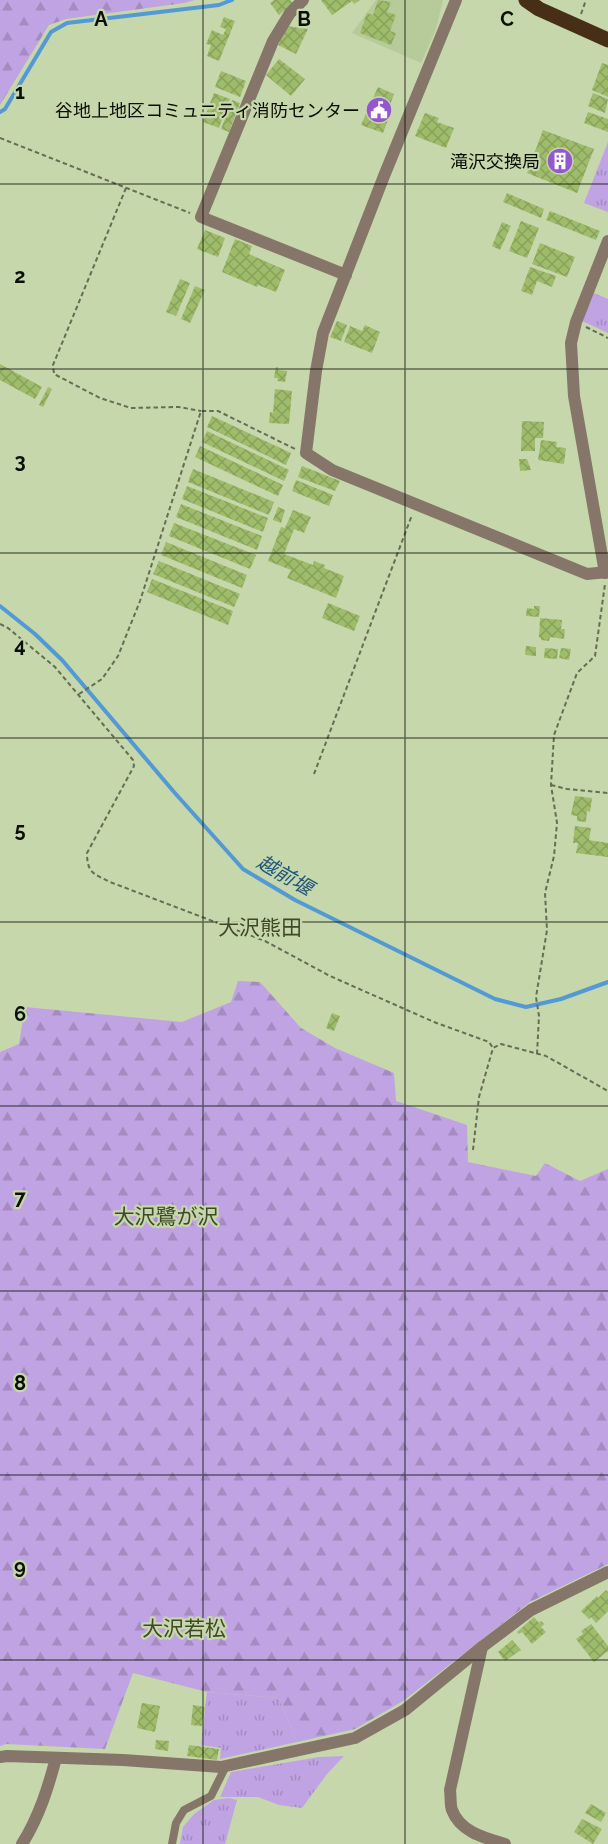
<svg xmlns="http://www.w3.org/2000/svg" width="608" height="1844" font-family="Raleway,'Noto Sans JP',sans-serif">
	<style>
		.built { fill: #b7ca9a }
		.grass { fill: url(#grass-tufts) }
		.forest { fill: url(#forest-firs) }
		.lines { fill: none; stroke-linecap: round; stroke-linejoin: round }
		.stream { stroke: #539ad4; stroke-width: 4 }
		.building { fill: url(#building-cross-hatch) }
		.path { stroke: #636f53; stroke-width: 2; stroke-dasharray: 4.5 3; stroke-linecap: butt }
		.lane { stroke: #857669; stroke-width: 8 }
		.street { stroke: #857669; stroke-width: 12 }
		.primary { stroke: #472f17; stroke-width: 15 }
		.grid { fill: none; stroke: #0a1003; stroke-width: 1.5; stroke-opacity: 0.55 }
		.labels { text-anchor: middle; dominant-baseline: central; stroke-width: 4.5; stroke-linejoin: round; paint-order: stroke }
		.poi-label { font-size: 18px; fill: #0a1003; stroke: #c6d7ac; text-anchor: end }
		.water-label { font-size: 20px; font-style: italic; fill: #23567e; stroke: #c6d7ac }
		.quarter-label { font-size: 21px; fill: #3d4a25; stroke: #c6d7ac }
		.grid-label { font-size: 20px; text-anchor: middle; font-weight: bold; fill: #0a1003; stroke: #c6d7ac; stroke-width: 4.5; stroke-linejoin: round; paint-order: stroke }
	</style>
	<defs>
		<pattern id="grass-tufts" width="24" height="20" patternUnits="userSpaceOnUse" patternTransform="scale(1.5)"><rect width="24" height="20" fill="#c0a3e3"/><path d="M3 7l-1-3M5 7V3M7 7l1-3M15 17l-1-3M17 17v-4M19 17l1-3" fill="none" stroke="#a48bc1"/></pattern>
		<pattern id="forest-firs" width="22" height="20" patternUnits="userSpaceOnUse" patternTransform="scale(1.5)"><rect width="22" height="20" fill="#c0a3e3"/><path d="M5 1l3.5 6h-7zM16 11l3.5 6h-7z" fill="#a48bc1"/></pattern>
		<pattern id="building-cross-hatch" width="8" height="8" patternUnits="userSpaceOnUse" patternTransform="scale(1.5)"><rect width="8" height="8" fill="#9fbc6b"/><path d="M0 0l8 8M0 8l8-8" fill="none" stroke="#88a15b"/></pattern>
	</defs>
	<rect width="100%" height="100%" fill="#c6d7ac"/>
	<path class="built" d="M376,0H443L436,29L421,63L352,33Z"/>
	<g class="grass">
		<path d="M608,142V212L584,203Z"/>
		<path d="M594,293L608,299V333L582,321Z"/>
		<path d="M207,1692L279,1698L297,1742L220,1759L221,1748L201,1745Z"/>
		<path d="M344,1756L327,1774L302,1808L279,1805L258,1797H220L231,1772L319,1757Z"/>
		<path d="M229,1798L237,1800L225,1844H180L183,1827L194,1814L214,1800Z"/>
	</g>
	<g class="forest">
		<path d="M0,0H195L184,3L66,19L49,25L0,105Z"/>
		<path d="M238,981L260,982L301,1028L335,1048L394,1073L396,1101L467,1125L468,1162L536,1176L545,1163L580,1181L608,1169V1564L530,1602L403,1701L355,1729L297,1742L279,1698L207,1692L133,1673L105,1749L6,1744L0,1746V1052L19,1044L25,1007L182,1022L231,1002Z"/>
	</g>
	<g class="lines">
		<g class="stream">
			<path d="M0,112L5,109L51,32L67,23L219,5L232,0"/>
			<path d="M0,606L35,634L62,660L174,792L243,869L295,900L495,999L526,1007L561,999L608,982"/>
		</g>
	</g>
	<g class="building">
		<path d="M274,0H290L293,3L279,15L270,3Z"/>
		<path d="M321,0H360L354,4L352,1L332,15Z"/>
		<path d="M378,0L391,2L387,12L396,15L390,31L396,33L391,45L360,33L367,13L373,15Z"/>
		<path d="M303,9L310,17L301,24L297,20L299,17L297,15Z"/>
		<path d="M224,17L235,21L219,61L207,56L211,45L206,44L212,30L223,35L226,29L220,27Z"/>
		<path d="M287,26L308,29L296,54L278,45Z"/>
		<path d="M279,59L305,79L291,96L266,75Z"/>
		<path d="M602,63L608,65V97L592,90Z"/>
		<path d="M221,71L246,81L240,97L215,87Z"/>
		<path d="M378,87L394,94L385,119L388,120L383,133L361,125Z"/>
		<path d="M214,93L230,99L219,128L203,122Z"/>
		<path d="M593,93L608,99L605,113L588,106Z"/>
		<path d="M232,100L240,103L229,132L221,129Z"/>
		<path d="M588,112L608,119V132L584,123Z"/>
		<path d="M425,113L439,118L437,122L454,128L446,148L415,136Z"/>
		<path d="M543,130L594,149L577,193L527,173Z"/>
		<path d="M507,193L544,209L541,218L503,202Z"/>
		<path d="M550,211L600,231L596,240L546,220Z"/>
		<path d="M521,221L539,228L527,258L509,251Z"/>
		<path d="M502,222L511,226L500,250L492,246Z"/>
		<path d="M205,230L225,238L218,257L197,249Z"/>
		<path d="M235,239L252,246L249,254L285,270L276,292L258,285L257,287L222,272Z"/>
		<path d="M540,243L575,257L567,277L532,264Z"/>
		<path d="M530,267L556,276L552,287L537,281L532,295L521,291Z"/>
		<path d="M180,279L190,283L176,316L166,312Z"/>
		<path d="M195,286L205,290L190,323L181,319Z"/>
		<path d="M337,321L347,325L341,341L330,337Z"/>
		<path d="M365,325L380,332L372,353L344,342L350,326L362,331Z"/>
		<path d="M0,364L42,387L35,399L0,380Z"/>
		<path d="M276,367H278V370L287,371L285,382L277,381L278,378H274Z"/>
		<path d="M48,387L52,389L43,407L39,405Z"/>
		<path d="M275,389L292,391L289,424L269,423L270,412L273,413Z"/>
		<path d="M212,416L291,453L286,465L207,427Z"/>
		<path d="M522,421L544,422L543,438H535V451H521Z"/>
		<path d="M207,431L289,470L284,481L202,442Z"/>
		<path d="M541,440L557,442L556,447L566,448L564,464L538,460Z"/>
		<path d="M200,446L283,485L278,496L195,457Z"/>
		<path d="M519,459H527L531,470L520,471Z"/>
		<path d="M302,466L340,481L335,491L298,477Z"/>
		<path d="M193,469L274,502L269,515L188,482Z"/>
		<path d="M296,480L333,495L329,506L292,491Z"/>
		<path d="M187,486L268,518L263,532L182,499Z"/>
		<path d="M181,504L262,536L257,550L176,517Z"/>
		<path d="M278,507L285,510L281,523L273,520Z"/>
		<path d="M293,510L311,517L304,533L294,529L284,554L313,565L314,561L325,565L324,568L344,576L336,598L287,578L291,570L268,561L281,527L285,528Z"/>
		<path d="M174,523L256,555L250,569L169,536Z"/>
		<path d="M166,542L247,575L242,588L161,555Z"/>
		<path d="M159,561L240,594L234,607L153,574Z"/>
		<path d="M152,579L233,611L228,625L147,592Z"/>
		<path d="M328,603L360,616L354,631L322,618Z"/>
		<path d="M534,606H540L539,617L526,616L527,608L534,609Z"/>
		<path d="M540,618L562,620L561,629H565L564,639L550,637L549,641L541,640V638L539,637Z"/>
		<path d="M526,646L536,647V656L525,655Z"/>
		<path d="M545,648L558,649L557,659L544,658Z"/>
		<path d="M561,648L571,649L569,660L559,658Z"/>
		<path d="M575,796L592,798L590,812L587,811L586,822L577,821V816L571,815Z"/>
		<path d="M575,826L591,828L589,840L608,843V857L576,853L578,843H573Z"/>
		<path d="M332,1013L340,1016L334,1031L326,1028Z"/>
		<path d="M606,1590L608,1592V1611L596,1623L591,1617L589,1619L581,1611L597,1596L598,1598Z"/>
		<path d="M534,1617L539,1623L541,1621L544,1624L541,1627L546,1632L532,1644L522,1632L519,1634L517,1632Z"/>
		<path d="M591,1624L608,1646V1651L594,1662L576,1639L583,1634L581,1631Z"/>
		<path d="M512,1640L521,1650L505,1661L498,1652Z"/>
		<path d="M142,1703L160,1706L155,1732L137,1728Z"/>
		<path d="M193,1705L205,1707L202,1726L191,1725Z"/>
		<path d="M156,1740L169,1741L168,1751L155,1749Z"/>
		<path d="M189,1745L219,1749L217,1760L187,1756Z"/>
		<path d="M591,1804L606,1813L601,1822L585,1813Z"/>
		<path d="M582,1819L602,1829L593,1844L574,1832Z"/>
	</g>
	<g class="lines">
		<g class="path">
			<path d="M581,14L586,0"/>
			<path d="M0,138L190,213"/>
			<path d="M126,188L53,365L54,374L100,398L131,408L179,407L201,411"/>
			<path d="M586,327L608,338"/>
			<path d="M0,624L8,628L55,667L133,760L134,766L87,853C87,873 94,874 110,882L265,941L330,976L434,1022L489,1042L493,1048"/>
			<path d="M79,694L102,679L118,656L140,601L201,411H218L295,449"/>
			<path d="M314,774L412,515"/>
			<path d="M551,785L567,789L608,793"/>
			<path d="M537,1054L539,1016L536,997L547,930L545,893L554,856L557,823L551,785L554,735L577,673L595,656L605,584"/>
			<path d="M473,1150L479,1097L493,1048L501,1044L546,1056L608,1091"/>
		</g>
		<path class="lane" d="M172,1844L176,1823L184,1810L211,1796L226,1766"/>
		<g class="street">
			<path d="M303,0L290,13L273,41L201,217L346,275"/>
			<path d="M456,0L384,176L323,333L316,371L306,453L332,470L587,574L608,572"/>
			<path d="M605,573L574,396L571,343L576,322L608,241"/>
			<path d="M482,1647L450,1790C451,1797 450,1805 452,1810C460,1832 485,1838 505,1844"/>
			<path d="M0,1757L7,1756L123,1760L221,1767L355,1738L405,1710L482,1647L531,1610L608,1572"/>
			<path d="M22,1844C39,1817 48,1788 56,1758"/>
		</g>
		<path class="primary" d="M526,0L539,9L608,40"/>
	</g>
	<path class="grid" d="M203,0V1844M405,0V1844M0,184H608M0,369H608M0,553H608M0,738H608M0,922H608M0,1106H608M0,1291H608M0,1475H608M0,1660H608"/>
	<defs>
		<symbol id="civic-disc" viewBox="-11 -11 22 22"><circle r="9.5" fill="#9457ce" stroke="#c6d7ac"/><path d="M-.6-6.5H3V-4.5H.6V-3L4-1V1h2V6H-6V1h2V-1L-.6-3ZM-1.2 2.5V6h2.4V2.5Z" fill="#fff"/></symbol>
		<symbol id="building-disc" viewBox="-11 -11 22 22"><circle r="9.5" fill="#9457ce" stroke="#c6d7ac"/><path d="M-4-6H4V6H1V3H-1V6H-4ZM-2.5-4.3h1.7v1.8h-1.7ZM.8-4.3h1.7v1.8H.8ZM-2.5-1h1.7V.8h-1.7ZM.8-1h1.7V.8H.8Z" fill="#fff"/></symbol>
	</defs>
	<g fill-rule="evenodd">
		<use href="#civic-disc" x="364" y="95" width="30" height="30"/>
		<use href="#building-disc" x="545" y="146" width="30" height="30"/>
	</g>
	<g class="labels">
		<g class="poi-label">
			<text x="360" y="110">谷地上地区コミュニティ消防センター</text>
			<text x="540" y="161">滝沢交換局</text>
		</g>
		<g class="water-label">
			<text transform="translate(285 875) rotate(30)">越前堰</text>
		</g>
		<g class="quarter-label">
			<text x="260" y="927">大沢熊田</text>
			<text x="166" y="1216">大沢鷺が沢</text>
			<text x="184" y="1628">大沢若松</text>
		</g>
	</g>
	<g class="grid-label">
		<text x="101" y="26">A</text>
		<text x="304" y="26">B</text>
		<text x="507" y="26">C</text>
		<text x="20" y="99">1</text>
		<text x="20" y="283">2</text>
		<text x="20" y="468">3</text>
		<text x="20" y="652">4</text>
		<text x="20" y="837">5</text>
		<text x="20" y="1021">6</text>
		<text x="20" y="1205">7</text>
		<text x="20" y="1390">8</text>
		<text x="20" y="1574">9</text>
	</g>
</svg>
